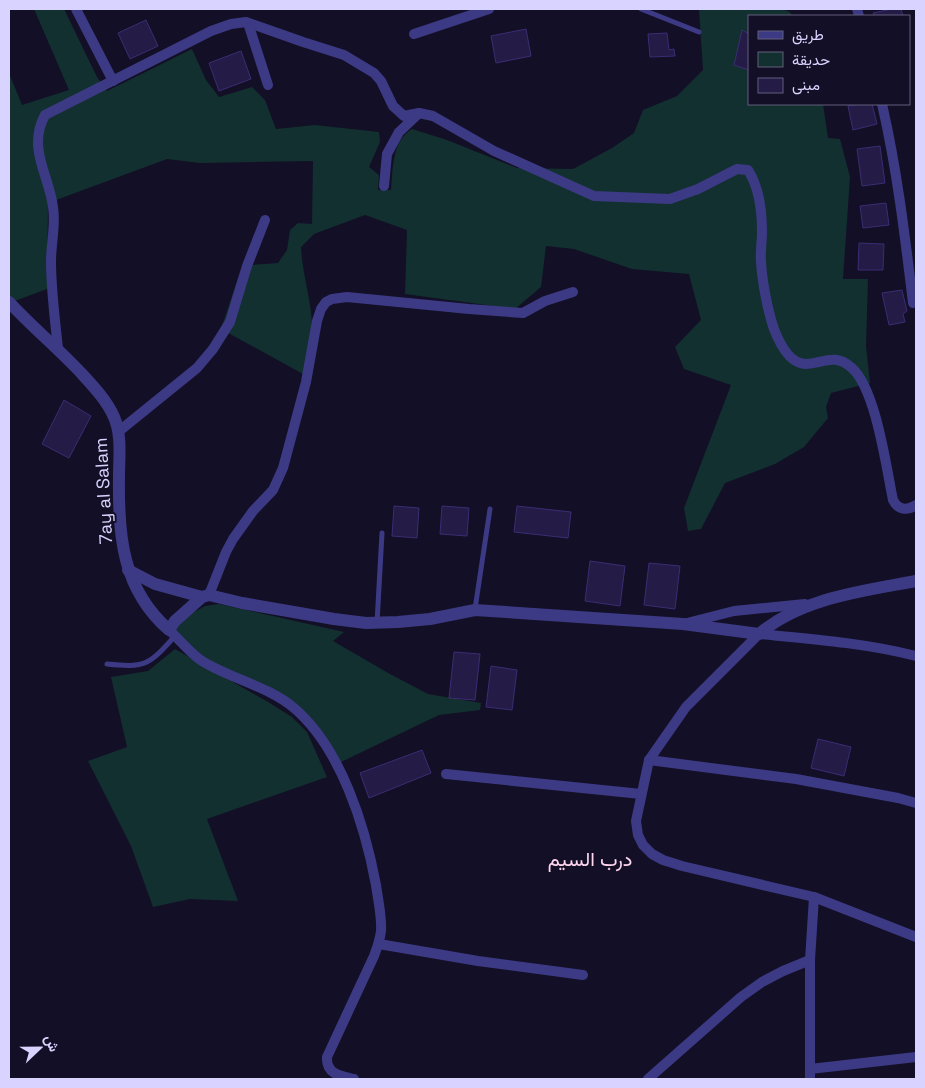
<svg xmlns="http://www.w3.org/2000/svg" width="925" height="1088" font-family="'Space Grotesk',Vazirmatn,sans-serif">
	<style>
		.green { fill: #12302f }
		.building { fill: #241b47; stroke: #3b2d73 }
		.lines { fill: none; stroke-linecap: round; stroke-linejoin: round }
		.service { stroke: #3d3a85; stroke-width: 5 }
		.minor { stroke: #3d3a85; stroke-width: 10 }
		.tertiary { stroke: #3d3a85; stroke-width: 12 }
		.labels { text-anchor: middle; dominant-baseline: central; stroke-width: 4; stroke-linejoin: round; paint-order: stroke }
		.street-label { font-size: 18px; fill: #d9d4ff; stroke: #130f26 }
		.quarter-label { font-size: 20px; fill: #ffd6f0; stroke: #130f26 }
	</style>
	<rect width="100%" height="100%" fill="#130f26"/>
	<g class="green">
		<path d="M34,9H64L97,77L107,91L192,49L206,80L219,97L252,87L265,100L276,129L315,125L379,132L380,142L369,167L379,175L378,190H391C393,168 392,141 412,129L447,140L517,168L573,169L612,148L634,133L643,110L677,96L703,70L699,9H781L790,12L792,16H749V104H823L828,138L840,139L850,177L843,279H868L866,346L870,383L831,393L826,407L828,418L804,447L775,464L725,483L701,529L688,531L684,508L731,385L684,369L675,347L701,320L689,274L632,269L574,249L546,246L541,287L515,309L405,294L407,230L365,215L314,234L301,247C302,273 311,298 312,324C312,340 306,358 303,374L221,329L238,278L252,265L278,263L287,250L290,230L298,223L312,224L313,161L200,163L167,159L48,203L47,289L12,302L9,295V73L22,105L69,90Z"/>
		<path d="M219,604L344,632L333,641L390,674L428,694L481,703L480,710L439,715L339,763L300,709L201,656L176,630L180,620L205,606Z"/>
		<path d="M175,649L268,702L292,717L307,732L327,777L207,819L238,901L190,899L153,907L131,846L88,761L127,747L111,677L148,671Z"/>
	</g>
	<g class="building">
		<path d="M891,9H901L903,16H874L873,13Z"/>
		<path d="M146,20L158,46L130,59L118,33Z"/>
		<path d="M526,29L531,56L496,63L491,36Z"/>
		<path d="M742,30L749,34V70L734,65Z"/>
		<path d="M667,33L669,50L674,49L675,56L650,57L648,34Z"/>
		<path d="M241,51L251,79L219,91L209,63Z"/>
		<path d="M859,104H872L877,124L853,130L848,106Z"/>
		<path d="M880,146L885,183L862,186L857,149Z"/>
		<path d="M886,203L889,225L863,228L860,206Z"/>
		<path d="M859,243L884,244L883,270H858Z"/>
		<path d="M902,290L907,311L903,314L905,322L889,325L882,293Z"/>
		<path d="M64,400L91,416L69,458L42,444Z"/>
		<path d="M394,506L419,508L417,538L392,536Z"/>
		<path d="M442,506L469,508L467,536L440,534Z"/>
		<path d="M517,506L571,512L568,538L514,532Z"/>
		<path d="M590,561L625,566L620,606L585,601Z"/>
		<path d="M649,563L680,566L675,609L644,605Z"/>
		<path d="M454,652L480,654L475,700L449,698Z"/>
		<path d="M491,666L517,670L512,710L486,707Z"/>
		<path d="M818,739L851,747L844,776L811,768Z"/>
		<path d="M422,750L431,773L369,798L360,773Z"/>
	</g>
	<g class="lines">
		<g class="service">
			<path d="M641,9L699,32"/>
			<path d="M475,609L490,509"/>
			<path d="M377,623L382,533"/>
			<path d="M107,664C146,668 149,665 175,636"/>
		</g>
		<g class="minor">
			<path d="M76,9L113,81"/>
			<path d="M857,9L859,16"/>
			<path d="M248,23L268,85"/>
			<path d="M414,34L489,9"/>
			<path d="M882,104C897,169 905,236 913,303"/>
			<path d="M384,186L387,154L399,132L419,113"/>
			<path d="M58,349C55,319 51,290 51,261C51,243 56,225 53,207C49,175 27,148 45,115L211,31L231,24L246,22L303,42L344,55L374,73L381,81L393,106L404,116L419,113L433,116L494,151L594,196L670,199L698,189L737,169L748,170C759,187 762,212 762,232C762,242 760,252 761,262C762,281 768,312 774,329C779,342 789,363 805,364C823,364 834,352 852,368C876,390 886,466 893,500C898,510 907,511 916,505"/>
			<path d="M118,432L197,368L213,349L230,322L247,266L265,220"/>
			<path d="M209,595L226,552L233,539L253,511L273,490L283,468L306,382L317,321L321,309L326,302L332,299L347,297L469,309L523,313L545,301L573,292"/>
			<path d="M687,623L734,611L805,604"/>
			<path d="M169,630C180,640 190,653 202,661C231,679 268,686 294,708C341,748 365,826 376,885C378,900 382,916 381,931C380,940 377,948 374,956L327,1057C326,1074 340,1076 354,1079"/>
			<path d="M649,760L796,779L898,798L916,803"/>
			<path d="M446,774L641,794"/>
			<path d="M814,897L916,937"/>
			<path d="M379,944L478,961L583,975"/>
			<path d="M810,1069L916,1057"/>
			<path d="M648,1079L741,997L762,982L783,971L810,960"/>
			<path d="M810,1079V960L814,897L682,866L663,860L652,854L643,845L638,835L636,821L649,760L686,707L759,634C811,639 865,643 916,656"/>
		</g>
		<g class="tertiary">
			<path d="M9,302C32,327 59,349 82,374C94,387 107,401 114,417C122,435 119,457 119,477C118,535 122,589 169,630L175,621L202,597L209,595L242,603L334,619L366,623L398,622L430,619L475,610L683,624L759,634C801,598 863,591 916,581"/>
			<path d="M128,570L155,584L202,597"/>
		</g>
	</g>
	<g class="labels">
		<g class="street-label">
			<text transform="translate(103 491) rotate(-93)">7ay al Salam</text>
		</g>
		<g class="quarter-label">
			<text x="590" y="859">درب السيم</text>
		</g>
	</g>
	<rect width="925" height="1088" fill="none" stroke="#d9d4ff" stroke-width="20"/>
	<rect x="748" y="15" width="162" height="90" fill="#130f26" stroke="#625e7d"/>
	<rect x="758" y="31" width="25" height="8" fill="#3d3a85" stroke="#625e7d"/>
	<text x="792" y="40" font-size="15" fill="#d9d4ff">طريق</text>
	<rect x="758" y="52" width="25" height="15" fill="#12302f" stroke="#625e7d"/>
	<text x="792" y="65" font-size="15" fill="#d9d4ff">حديقة</text>
	<rect x="758" y="78" width="25" height="15" fill="#241b47" stroke="#625e7d"/>
	<text x="792" y="90" font-size="15" fill="#d9d4ff">مبنى</text>
	<g transform="translate(40 1048) rotate(68)" stroke="#130f26" stroke-width="4" paint-order="stroke">
	<path d="M0-4L9 19L0 12L-9 19Z" fill="#d9d4ff"/>
	<text y="-8" font-size="14" font-weight="bold" text-anchor="middle" fill="#d9d4ff">ش</text>
	</g>
</svg>
